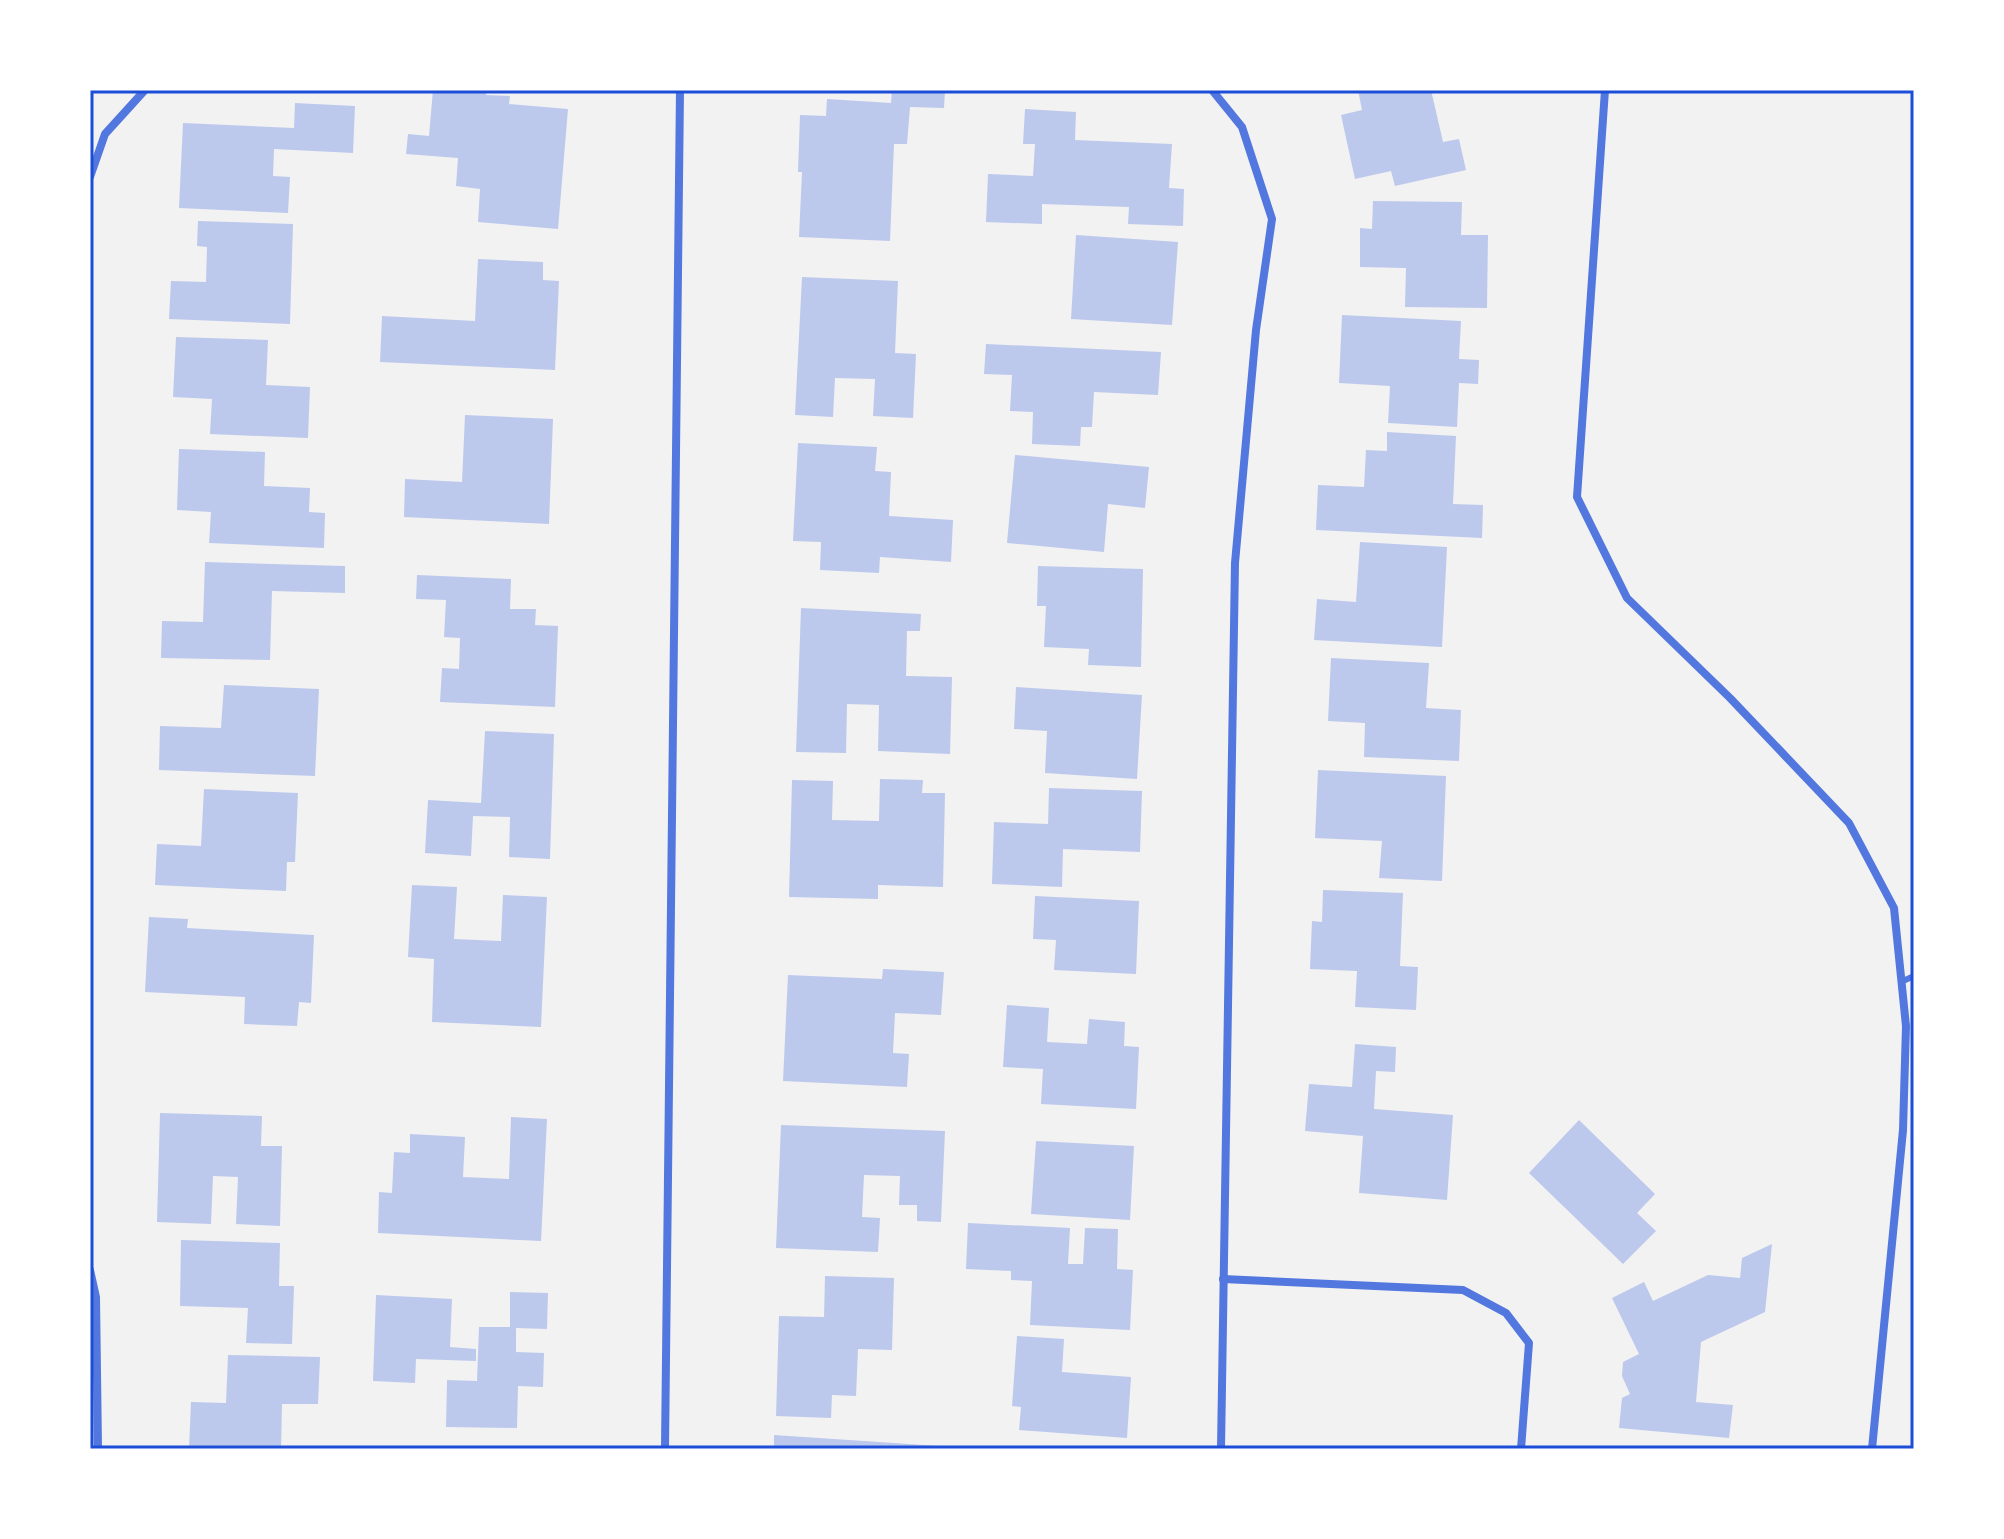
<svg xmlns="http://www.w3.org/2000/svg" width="2004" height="1539" font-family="Signika,sans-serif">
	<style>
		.building { fill: #bdc9ec }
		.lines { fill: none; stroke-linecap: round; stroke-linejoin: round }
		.service { stroke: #5277de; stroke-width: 6 }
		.minor { stroke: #5277de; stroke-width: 8 }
		.neatline { fill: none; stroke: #1d4ed8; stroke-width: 3 }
	</style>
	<rect width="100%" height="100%" fill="#f2f2f2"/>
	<g class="building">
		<path d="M433,90H487L486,95L510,96L509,104L568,109L558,229L478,222L480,189L456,186L458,158L406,154L408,134L429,136Z"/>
		<path d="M892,90H945L944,108L910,107L907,144H894L890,241L799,237L802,172H798L800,115L826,116L827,99L891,103Z"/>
		<path d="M1358,90H1431L1443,142L1459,139L1466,170L1395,186L1391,171L1355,179L1341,115L1362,110Z"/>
		<path d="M295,103L355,106L353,153L274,149L273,176L290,177L288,213L179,208L183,123L294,128Z"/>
		<path d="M1025,109L1076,112L1075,140L1172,144L1169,188L1184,189L1183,226L1128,224L1129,207L1042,204V224L986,222L988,174L1033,176L1035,144H1023Z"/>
		<path d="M1373,201L1462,202L1461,235H1488L1487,308L1405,307L1406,268L1360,267V228L1372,229Z"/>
		<path d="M198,221L293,224L290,324L169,319L171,281L206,282L207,247L197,246Z"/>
		<path d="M1076,235L1178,242L1172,325L1071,319Z"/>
		<path d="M478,259L543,262V280L559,281L555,370L380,362L382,316L475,321Z"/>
		<path d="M802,277L898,281L895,353L916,354L913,418L873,416L875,379L835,378L833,417L795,415Z"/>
		<path d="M1342,315L1461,321L1459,359L1479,360L1478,384L1459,383L1457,427L1388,423L1390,386L1339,383Z"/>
		<path d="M176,337L268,340L266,385L310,387L308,438L210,434L212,399L173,397Z"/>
		<path d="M986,344L1161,352L1158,395L1094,392L1092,427H1081L1080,446L1032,444L1033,412L1010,411L1012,375L984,374Z"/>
		<path d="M465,415L553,419L549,524L404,517L405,479L462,482Z"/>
		<path d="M1387,432L1456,436L1453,504L1483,505L1482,538L1316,530L1318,485L1364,487L1366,450L1387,451Z"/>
		<path d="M798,443L877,447L875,471L891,472L889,516L953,520L951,562L880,557L879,573L820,570L821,542L793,541Z"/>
		<path d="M179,449L265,452L264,486L310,488L309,512L325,513L324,548L209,543L211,512L177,510Z"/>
		<path d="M1015,455L1149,467L1145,508L1108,504L1104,552L1007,543Z"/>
		<path d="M1360,542L1447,547L1442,647L1314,640L1317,599L1356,602Z"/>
		<path d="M205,562L345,566V593L272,591L270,660L161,658L162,621L203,622Z"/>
		<path d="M1038,566L1143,569L1141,667L1088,665L1089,649L1044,647L1046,606H1037Z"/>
		<path d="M417,575L511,579L510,609H536L535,625L558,626L555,707L440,702L442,668L459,669L460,638L444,637L446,600L416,599Z"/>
		<path d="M801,608L921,614L920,631H907L906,676L952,677L950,754L878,751L879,705L847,704L846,753L796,752Z"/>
		<path d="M1331,658L1429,663L1426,708L1461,710L1459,761L1364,757L1365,723L1328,721Z"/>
		<path d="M224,685L319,689L315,776L159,770L160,726L221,728Z"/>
		<path d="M1016,687L1142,695L1137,779L1045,773L1047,731L1014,729Z"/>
		<path d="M485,731L554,734L550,859L509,857L510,817L473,816L471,856L425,853L428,800L481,803Z"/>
		<path d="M1318,770L1446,776L1442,881L1379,878L1382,841L1315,838Z"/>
		<path d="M880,779L923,780L922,793H945L943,887L878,885V899L789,897L792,780L833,781L832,820L879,821Z"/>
		<path d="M1049,788L1142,791L1140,852L1063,849L1062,887L992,884L994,822L1048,824Z"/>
		<path d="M204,789L298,793L295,862H287L286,891L155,885L157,844L201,846Z"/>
		<path d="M412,885L457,887L454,939L501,941L503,895L547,897L541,1027L432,1022L434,959L408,957Z"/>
		<path d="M1323,890L1403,893L1400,966L1418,967L1416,1010L1355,1007L1357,971L1310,969L1312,921L1322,922Z"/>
		<path d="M1035,896L1139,901L1136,974L1054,970L1056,940L1033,939Z"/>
		<path d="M149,917L188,919L187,928L314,935L311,1003L299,1002L297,1026L244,1024L245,997L145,992Z"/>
		<path d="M883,969L944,972L941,1015L895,1013L893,1053L909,1054L907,1087L783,1081L788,975L882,979Z"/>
		<path d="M1007,1005L1049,1008L1047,1042L1087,1044L1089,1019L1125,1022L1124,1046L1139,1047L1136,1109L1041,1104L1043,1069L1003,1067Z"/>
		<path d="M1355,1044L1396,1047L1395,1072L1376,1071L1374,1109L1453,1115L1447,1200L1359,1193L1363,1136L1305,1131L1309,1084L1352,1087Z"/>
		<path d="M160,1113L262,1116L261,1146H282L280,1226L236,1224L238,1177L213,1176L211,1224L157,1222Z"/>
		<path d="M511,1117L547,1119L541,1241L378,1233L379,1192L392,1193L394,1152L410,1153V1134L465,1137L463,1177L509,1179Z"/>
		<path d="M1579,1120L1655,1194L1637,1213L1656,1231L1623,1264L1529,1173Z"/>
		<path d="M781,1125L945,1131L941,1222L917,1221V1205H899L900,1176L864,1175L862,1217L880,1218L878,1252L776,1248Z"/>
		<path d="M1036,1141L1134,1146L1130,1220L1031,1214Z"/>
		<path d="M968,1223L1070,1228L1068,1264H1083L1085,1228L1118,1229L1117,1269L1133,1270L1130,1330L1030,1325L1032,1281L1011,1280V1271L966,1269Z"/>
		<path d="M181,1240L280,1243L279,1286H294L292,1344L246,1343L248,1308L180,1306Z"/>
		<path d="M1772,1244L1765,1312L1701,1342L1696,1402L1733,1405L1729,1438L1619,1428L1622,1398L1630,1394L1622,1376L1623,1362L1639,1354L1612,1298L1644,1282L1653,1301L1708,1275L1740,1278L1742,1258Z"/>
		<path d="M825,1276L894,1278L892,1350L858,1349L856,1396L832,1395L831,1418L776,1416L779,1316L824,1317Z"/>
		<path d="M510,1292L548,1293L547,1329L516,1328V1352L544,1353L543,1387L518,1386L517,1428L446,1427L447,1380L477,1381L479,1327H510Z"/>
		<path d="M376,1295L452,1299L450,1347L476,1349V1361L416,1359L415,1383L373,1381Z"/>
		<path d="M1017,1336L1064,1339L1062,1372L1131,1377L1127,1438L1019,1430L1021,1407L1012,1406Z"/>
		<path d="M228,1355L320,1357L318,1404H282L281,1449H189L191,1402L226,1403Z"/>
		<path d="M774,1435L939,1446V1449H774Z"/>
	</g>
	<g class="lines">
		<path class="service" d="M1903,981L1914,976"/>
		<g class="minor">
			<path d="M1212,90L1242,127L1272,219L1256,330L1235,563L1221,1449"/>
			<path d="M1605,90L1577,497L1627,598L1730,698L1849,823L1894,908L1906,1026L1903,1130L1872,1449"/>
			<path d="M90,177L105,134L145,90"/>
			<path d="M90,1270L96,1297L98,1449"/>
			<path d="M1223,1279L1463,1290L1506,1313L1529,1343L1521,1449"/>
			<path d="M665,1449L680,90"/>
		</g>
	</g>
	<rect width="2004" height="1539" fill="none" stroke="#ffffff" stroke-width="184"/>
	<rect x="92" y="92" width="1820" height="1355" class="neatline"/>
</svg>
